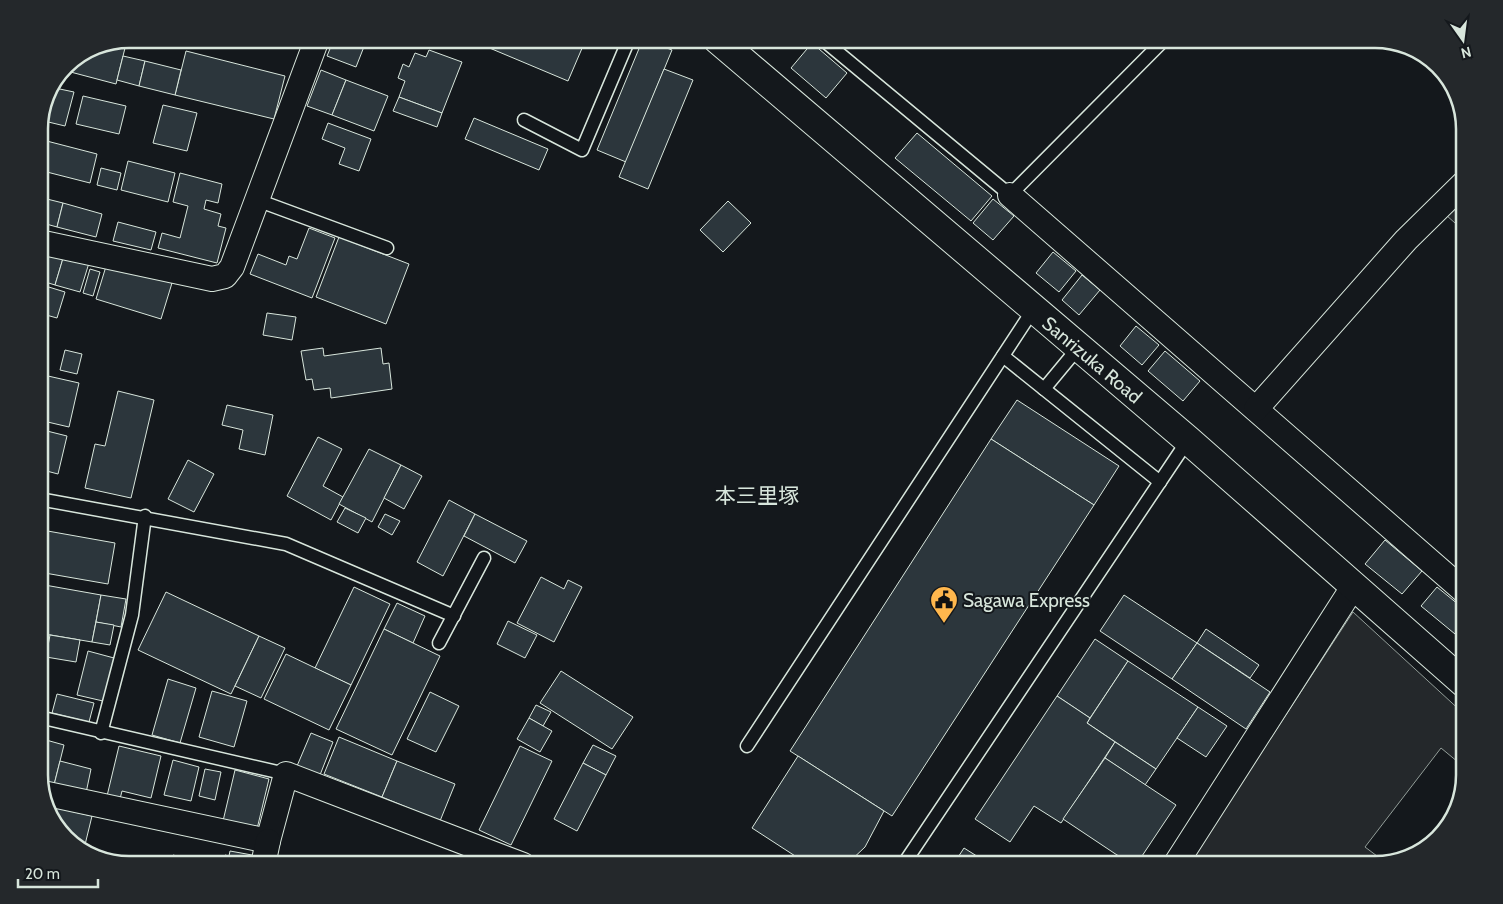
<svg xmlns="http://www.w3.org/2000/svg" width="1503" height="904" font-family="Cabin,'Noto Sans JP',sans-serif">
	<style>
		.parking { fill: #24282b; stroke: #939e99 }
		.building { fill: #2c363c; stroke: #d8e6dc }
		.lines { fill: none; stroke-linecap: round; stroke-linejoin: round }
		.service-casing { stroke: #d8e6dc; stroke-width: 15 }
		.minor-casing { stroke: #d8e6dc; stroke-width: 26 }
		.primary-casing { stroke: #d8e6dc; stroke-width: 30 }
		.service { stroke: #14181c; stroke-width: 12 }
		.minor { stroke: #14181c; stroke-width: 24 }
		.primary { stroke: #14181c; stroke-width: 28 }
		.labels { text-anchor: middle; dominant-baseline: central; stroke-width: 4; stroke-linejoin: round; paint-order: stroke }
		.street-label { font-size: 19px; fill: #d8e6dc; stroke: #14181c }
		.poi-label { font-size: 19px; fill: #d8e6dc; stroke: #14181c; text-anchor: start }
		.quarter-label { font-size: 21px; fill: #d8e6dc; stroke: #14181c }
		.rim { fill: none; stroke: #d8e6dc; stroke-width: 2.5 }
	</style>
	<rect width="100%" height="100%" fill="#14181c"/>
	<g class="parking">
		<path d="M1464,198V231L1446,215Z"/>
		<path d="M1353,612L1464,714V767L1441,748L1365,847L1385,862L1375,865H1188Z"/>
	</g>
	<g class="building">
		<path d="M334,39H367L356,67L327,56Z"/>
		<path d="M482,39H586L568,81L480,44Z"/>
		<path d="M643,39L672,50L626,162L597,150Z"/>
		<path d="M105,43L125,48L116,84L63,70L65,65L94,45Z"/>
		<path d="M812,43L847,73L826,98L791,68Z"/>
		<path d="M429,50L462,62L442,113L399,97L405,81L398,78L403,64L409,67L415,53L426,57Z"/>
		<path d="M186,51L285,76L274,119L175,95Z"/>
		<path d="M123,56L145,61L139,86L117,80Z"/>
		<path d="M145,61L181,70L175,95L139,86Z"/>
		<path d="M664,69L693,80L648,189L619,177Z"/>
		<path d="M321,70L346,80L332,115L307,106Z"/>
		<path d="M346,80L388,96L374,131L332,115Z"/>
		<path d="M55,88L74,92L65,126L40,120Z"/>
		<path d="M83,96L126,106L119,134L76,124Z"/>
		<path d="M399,97L442,113L437,127L393,111Z"/>
		<path d="M163,105L197,113L187,151L153,143Z"/>
		<path d="M474,118L548,149L539,170L465,139Z"/>
		<path d="M328,123L371,139L359,171L339,164L345,148L322,139Z"/>
		<path d="M917,133L992,196L971,221L895,158Z"/>
		<path d="M39,139L97,154L90,183L39,170Z"/>
		<path d="M128,161L175,173L168,202L121,190Z"/>
		<path d="M101,168L121,173L117,190L97,185Z"/>
		<path d="M180,173L222,184L218,203L206,200L204,209L221,214L218,226L226,228L217,263L158,248L162,233L180,238L188,206L173,202Z"/>
		<path d="M39,197L63,203L57,227L39,222Z"/>
		<path d="M993,199L1014,216L993,240L973,223Z"/>
		<path d="M728,201L751,223L723,252L700,230Z"/>
		<path d="M63,203L102,214L96,237L57,227Z"/>
		<path d="M118,222L156,232L151,250L113,241Z"/>
		<path d="M309,228L335,238L312,298L250,274L258,254L286,265L289,256L297,259Z"/>
		<path d="M339,237L409,264L386,324L316,297Z"/>
		<path d="M39,247L64,255L55,285L39,280Z"/>
		<path d="M1053,252L1076,271L1059,292L1036,273Z"/>
		<path d="M64,255L89,263L80,292L55,285Z"/>
		<path d="M107,263L172,283L161,319L96,299Z"/>
		<path d="M90,269L100,272L93,296L83,293Z"/>
		<path d="M1082,275L1100,290L1079,315L1062,300Z"/>
		<path d="M39,284L65,292L57,318L39,313Z"/>
		<path d="M267,313L296,317L292,340L263,335Z"/>
		<path d="M1136,326L1159,345L1142,365L1120,346Z"/>
		<path d="M323,348L324,356L381,348L383,364L389,363L392,389L331,398L330,388L314,390L312,379L306,380L301,351Z"/>
		<path d="M65,350L82,354L77,374L60,370Z"/>
		<path d="M1165,351L1200,381L1183,401L1148,371Z"/>
		<path d="M48,376L79,383L69,427L39,420Z"/>
		<path d="M118,391L154,400L131,498L85,488L95,444L105,446Z"/>
		<path d="M1017,400L1119,466L1094,505L991,439Z"/>
		<path d="M227,405L273,415L265,455L239,449L243,430L222,425Z"/>
		<path d="M39,429L67,436L58,474L39,469Z"/>
		<path d="M318,437L342,449L323,486L343,497L331,520L287,496Z"/>
		<path d="M991,439L1094,505L892,816L790,751Z"/>
		<path d="M369,449L401,465L372,522L339,504Z"/>
		<path d="M188,460L214,474L194,512L168,499Z"/>
		<path d="M401,465L422,476L404,509L384,498Z"/>
		<path d="M449,500L475,514L443,576L417,562Z"/>
		<path d="M345,508L366,518L358,533L337,522Z"/>
		<path d="M385,514L400,521L392,535L378,527Z"/>
		<path d="M475,514L527,541L515,563L464,536Z"/>
		<path d="M42,530L115,543L108,584L39,572V546Z"/>
		<path d="M1385,540L1422,571L1402,594L1365,564Z"/>
		<path d="M541,577L564,589L568,580L582,587L554,642L517,623Z"/>
		<path d="M39,584L101,595L92,642L39,633Z"/>
		<path d="M354,587L390,604L351,685L315,668Z"/>
		<path d="M1437,587L1464,609V624L1455,634L1421,606Z"/>
		<path d="M166,592L259,636L231,694L138,650Z"/>
		<path d="M101,595L126,599L121,627L96,622Z"/>
		<path d="M1124,595L1197,643L1172,679L1100,631Z"/>
		<path d="M397,603L425,616L413,643L384,629Z"/>
		<path d="M508,621L537,635L525,658L497,644Z"/>
		<path d="M96,622L114,625L110,645L92,642Z"/>
		<path d="M384,629L440,656L392,755L336,729Z"/>
		<path d="M1206,629L1259,665L1250,678L1197,643Z"/>
		<path d="M50,635L80,640L76,662L46,657Z"/>
		<path d="M259,636L285,648L261,698L235,686Z"/>
		<path d="M1095,639L1128,661L1090,718L1057,696Z"/>
		<path d="M1197,643L1270,692L1246,729L1172,679Z"/>
		<path d="M88,651L114,658L103,701L77,695Z"/>
		<path d="M286,654L351,685L329,730L264,699Z"/>
		<path d="M1128,661L1198,707L1156,769L1087,723Z"/>
		<path d="M561,671L633,717L612,749L540,703Z"/>
		<path d="M168,679L196,688L180,743L152,735Z"/>
		<path d="M212,691L247,701L234,747L199,737Z"/>
		<path d="M430,692L459,706L436,752L407,739Z"/>
		<path d="M57,694L94,703L89,722L52,713Z"/>
		<path d="M1057,696L1090,718L1087,723L1115,742L1061,823L1034,806L1010,842L975,819Z"/>
		<path d="M536,705L551,712L543,726L529,718Z"/>
		<path d="M1198,707L1227,726L1206,757L1177,738Z"/>
		<path d="M529,718L552,731L540,752L517,739Z"/>
		<path d="M311,733L333,742L320,775L297,766Z"/>
		<path d="M339,737L397,761L382,797L324,774Z"/>
		<path d="M39,738L64,745L54,785L39,781Z"/>
		<path d="M1115,742L1156,769L1145,785L1105,758Z"/>
		<path d="M593,745L616,756L606,775L583,763Z"/>
		<path d="M119,746L161,756L151,798L122,791L120,799L107,796Z"/>
		<path d="M520,746L552,761L511,845L479,830Z"/>
		<path d="M798,756L884,811L865,847L846,865H809L752,828Z"/>
		<path d="M1105,758L1176,805L1136,865H1132L1063,819Z"/>
		<path d="M173,760L199,767L191,801L164,795Z"/>
		<path d="M60,761L91,769L86,793L54,785Z"/>
		<path d="M397,761L455,784L440,821L382,797Z"/>
		<path d="M583,763L606,775L577,831L554,819Z"/>
		<path d="M205,769L221,772L215,800L199,796Z"/>
		<path d="M235,770L269,779L257,829L223,821Z"/>
		<path d="M57,808L92,816L83,853L53,823Z"/>
		<path d="M964,848L991,865H953Z"/>
		<path d="M230,851L252,855L250,865H223L225,855L229,856Z"/>
		<path d="M173,855L181,857L178,865H169Z"/>
		<path d="M1117,855L1132,865H1111Z"/>
		<path d="M181,857L207,865H178Z"/>
	</g>
	<g class="lines">
		<defs>
			<g id="service">
				<path d="M822,39L1010,195L1165,39"/>
				<path d="M524,120L582,150L629,39"/>
				<path d="M257,200L387,248"/>
				<path d="M1003,356L1160,482"/>
				<path d="M1044,389L1078,348"/>
				<path d="M39,499L286,544L454,616"/>
				<path d="M439,643L484,558"/>
				<path d="M39,717L286,774"/>
				<path d="M101,733L132,615L145,516"/>
				<path d="M747,746L1033,310"/>
				<path d="M903,865L1188,440"/>
			</g>
			<g id="minor">
				<path d="M1010,195L1464,591"/>
				<path d="M39,242L212,279L225,276L232,267L317,39"/>
				<path d="M1256,409L1406,240L1464,183"/>
				<path d="M43,793L268,841L286,774L523,865"/>
				<path d="M263,865L268,841"/>
				<path d="M1175,865L1353,587"/>
			</g>
			<path id="primary" d="M717,39L1188,440L1464,683"/>
		</defs>
		<use href="#service" class="service-casing"/>
		<use href="#minor" class="minor-casing"/>
		<use href="#primary" class="primary-casing"/>
		<use href="#service" class="service"/>
		<use href="#minor" class="minor"/>
		<use href="#primary" class="primary"/>
	</g>
	<defs>
		<symbol id="civic-pin" viewBox="-11 -11 22 30"><path d="M0 17L-7.5 6A9.5 9.5 0 1 1 7.5 6Z" fill="#ffb74d" stroke="#14181c"/><path d="M-.6-6.5H3V-4.5H.6V-3L4-1V1h2V6H-6V1h2V-1L-.6-3ZM-1.2 2.5V6h2.4V2.5Z" fill="#111"/></symbol>
	</defs>
	<g fill-rule="evenodd">
		<use href="#civic-pin" x="928" y="584" width="32" height="43"/>
	</g>
	<g class="labels">
		<g class="street-label">
			<text transform="translate(1092 360) rotate(40)">Sanrizuka Road</text>
		</g>
		<g class="poi-label">
			<text x="963" y="600">Sagawa Express</text>
		</g>
		<g class="quarter-label">
			<text x="757" y="495">本三里塚</text>
		</g>
	</g>
	<path d="M0 0H1503V904H0ZM129 48H1375A81 81 0 0 1 1456 129V775A81 81 0 0 1 1375 856H129A81 81 0 0 1 48 775V129A81 81 0 0 1 129 48Z" fill="#24282b" fill-rule="evenodd"/>
	<path class="rim" d="M129 48H1375A81 81 0 0 1 1456 129V775A81 81 0 0 1 1375 856H129A81 81 0 0 1 48 775V129A81 81 0 0 1 129 48Z"/>
	<g transform="translate(1463 40) rotate(166)" stroke="#14181c" stroke-width="4" paint-order="stroke">
	<path d="M0-4L9 19L0 12L-9 19Z" fill="#d8e6dc"/>
	<text y="-8" font-size="14" font-weight="bold" text-anchor="middle" fill="#d8e6dc">N</text>
	</g>
	<path d="M18 879v8h80v-8" fill="none" stroke="#d8e6dc" stroke-width="2.5"/>
	<text x="25" y="879" font-size="15" fill="#d8e6dc" stroke="#14181c" stroke-width="4" paint-order="stroke">20 m</text>
</svg>
